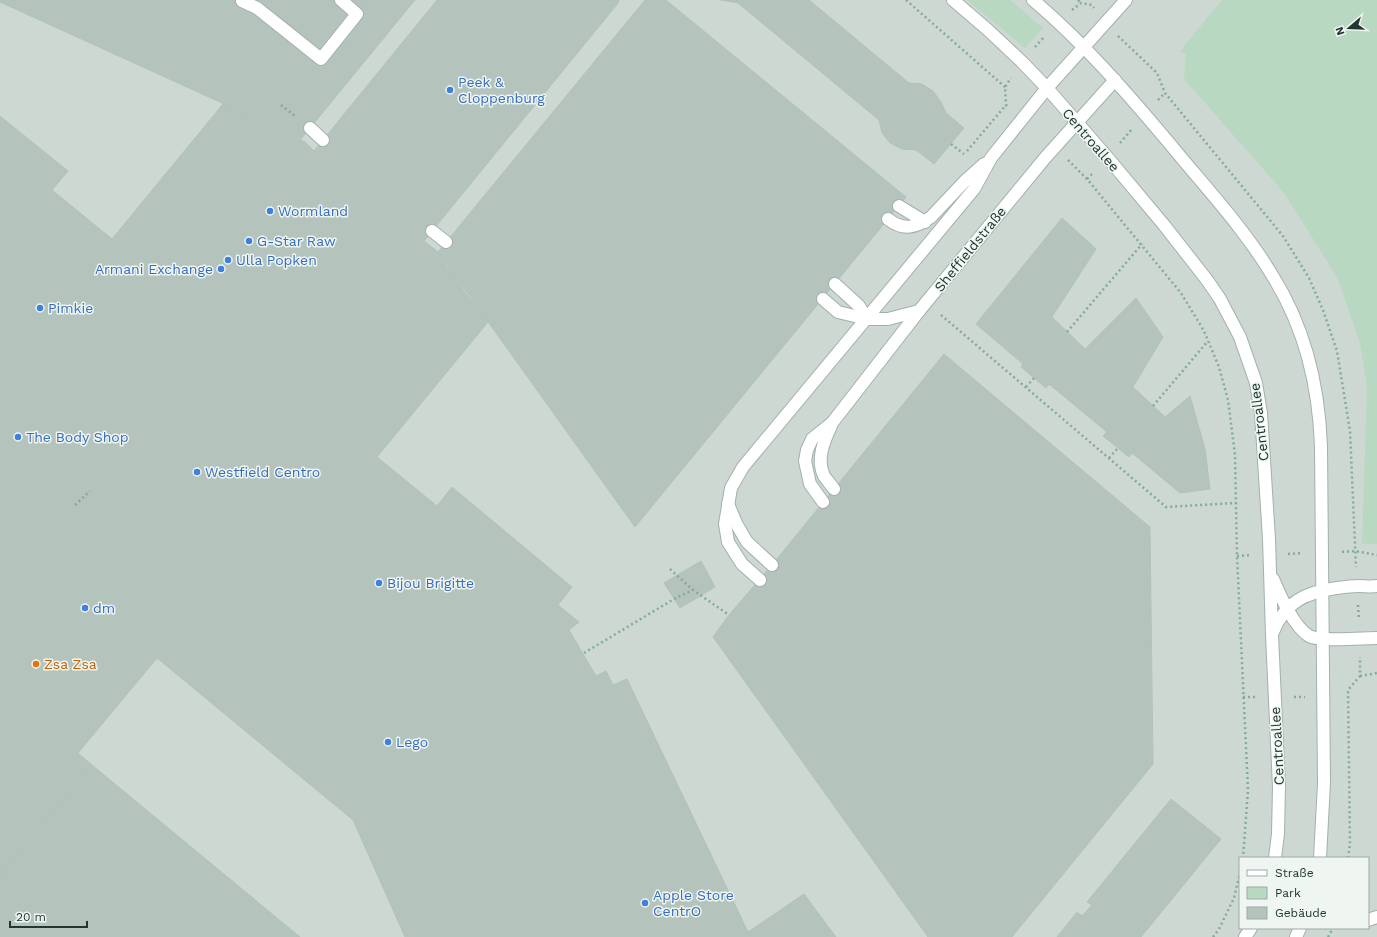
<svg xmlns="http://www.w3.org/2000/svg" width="1377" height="937" font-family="'Work Sans',sans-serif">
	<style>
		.built { fill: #cdd8d3; fill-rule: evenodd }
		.green { fill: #b9d8c1 }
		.building { fill: #b5c3bd; stroke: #b2c2bb }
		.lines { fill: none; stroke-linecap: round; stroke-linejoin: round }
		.service-casing { stroke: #a3b0ab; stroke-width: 14 }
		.pedestrian-casing { stroke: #a3b0ab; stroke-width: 14 }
		.tertiary-casing { stroke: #a3b0ab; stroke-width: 14 }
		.path { stroke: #82aa9d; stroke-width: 2.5; stroke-dasharray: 2 3; stroke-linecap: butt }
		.service { stroke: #fff; stroke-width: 12 }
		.pedestrian { stroke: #fff; stroke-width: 12 }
		.tertiary { stroke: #fff; stroke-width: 12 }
		.shop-dot { fill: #3f7fe0; stroke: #eff6f2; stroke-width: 1.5 }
		.food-dot { fill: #e8710a; stroke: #eff6f2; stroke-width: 1.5 }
		.labels { text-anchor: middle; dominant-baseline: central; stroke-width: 3; stroke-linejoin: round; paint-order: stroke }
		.shop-label { font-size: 14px; fill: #366cbe; stroke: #eff6f2; text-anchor: start }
		.street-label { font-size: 14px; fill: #223731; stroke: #eff6f2 }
		.food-label { font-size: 14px; fill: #c56008; stroke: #eff6f2; text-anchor: start }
	</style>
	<rect width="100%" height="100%" fill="#dfe9e4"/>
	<path class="built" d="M0,0H1377V937H0ZM1240,858H1368V928H1240Z"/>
	<g class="green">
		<path d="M967,0H1010L1043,28L1025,48Z"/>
		<path d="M1222,0H1377V544H1362L1367,387L1360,343L1337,277L1284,193L1184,79L1186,55L1180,51Z"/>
	</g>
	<g class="building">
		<path d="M0,0H415L301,139L0,2Z"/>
		<path d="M437,0H618L619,2L424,241L438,252L447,267L450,269L464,291L488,322L377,457L437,506L452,487L572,587L558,605L579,622L569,630L596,676L606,671L613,685L627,679L748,932L804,894L836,937H405L353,820L157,658L78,753L92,765L0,875V116L68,171L52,190L112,239L223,104L305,142L314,151Z"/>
		<path d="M645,0H666L906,197L635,527L438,252Z"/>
		<path d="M721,0H809L909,83L922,84L933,91L941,102L946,113L964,128L934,164L916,150L902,149L890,143L882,133L879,120L738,3Z"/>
		<path d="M1062,218L1096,249L1052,317L1085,349L1136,298L1163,337L1133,387L1165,417L1190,396L1205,449L1210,489L1180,493L1132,453L1129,457L1103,436L1107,432L1049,384L1046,388L1021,367L1023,364L976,324Z"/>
		<path d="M944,354L1150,527L1153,764L1012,937H928L713,637L729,615L772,565Z"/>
		<path d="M701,561L715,587L680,608L664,583Z"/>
		<path d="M92,765L300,937H0V875Z"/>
		<path d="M1171,799L1221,839L1141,937H1057L1077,912L1082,916L1092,905L1087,902Z"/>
	</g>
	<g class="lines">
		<defs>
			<g id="service">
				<path d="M242,1L257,8L321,59L357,14L341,0"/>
				<path d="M310,128L323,140"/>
				<path d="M899,206L925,222"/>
				<path d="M888,219C903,231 916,228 931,217L964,182L984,164"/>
				<path d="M835,284L859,306L867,319"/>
				<path d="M823,299L838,312L867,319H888L919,311"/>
				<path d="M831,426C824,441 816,459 824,476C827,480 831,485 834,489"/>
				<path d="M823,502L810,484L805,461L807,450L812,439L832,423L919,311L1045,158L1115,80"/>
				<path d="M728,504L737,525L747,542L772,565"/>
				<path d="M760,580L742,564L728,542L725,524L731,488L743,467L974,189L991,158L1047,88L1126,0"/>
				<path d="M1368,920L1377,917"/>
			</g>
			<path id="pedestrian" d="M432,231L446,242"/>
			<g id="tertiary">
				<path d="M953,0L988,30L1022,62L1047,88L1107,157L1164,225L1207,280L1220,299L1240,337L1256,383L1261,413L1269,539L1272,635L1279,787L1278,834L1275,858"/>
				<path d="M1033,0C1084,43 1127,93 1170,144C1205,187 1244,228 1272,275C1305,327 1319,387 1321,447L1324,783L1320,858"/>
				<path d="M1273,579C1280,595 1293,626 1309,636C1320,642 1363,638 1377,638"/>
				<path d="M1273,632C1285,602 1306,592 1337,588C1344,587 1352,586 1359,586C1365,586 1371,587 1377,586"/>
				<path d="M1245,937L1251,928"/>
				<path d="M1296,937L1300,928"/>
			</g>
		</defs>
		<use href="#service" class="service-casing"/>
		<use href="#pedestrian" class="pedestrian-casing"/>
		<use href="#tertiary" class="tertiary-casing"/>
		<g class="path">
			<path d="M906,0L1005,87"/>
			<path d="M1078,0L1081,3"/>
			<path d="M1072,10L1081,3L1092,5L1094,8"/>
			<path d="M1118,36L1157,73L1165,93L1283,236L1309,278L1323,310L1337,351L1350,431L1356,567"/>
			<path d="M1035,47L1045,36"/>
			<path d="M1158,100L1165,93"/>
			<path d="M281,105L295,116"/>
			<path d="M1007,106L1006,105L1005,87L1011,78"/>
			<path d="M1120,143L1132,129"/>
			<path d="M951,144L964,154"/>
			<path d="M967,151L1006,105"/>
			<path d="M1068,160L1087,179L1181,293L1204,331L1219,367L1228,400L1235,455L1237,556L1248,790L1243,858"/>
			<path d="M1087,179L1094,172"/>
			<path d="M941,315L1166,507L1236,503"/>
			<path d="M1067,332L1142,244"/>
			<path d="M1026,387L1034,378"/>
			<path d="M1153,406L1208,341"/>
			<path d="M1109,458L1118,448"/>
			<path d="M75,505L90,491"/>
			<path d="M1342,552L1355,551L1377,555"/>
			<path d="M1288,554L1303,553"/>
			<path d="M1237,556L1251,555"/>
			<path d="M670,569L693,590"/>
			<path d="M1358,605L1359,620"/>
			<path d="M584,653L674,599L693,590L729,615"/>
			<path d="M1360,676L1377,673"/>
			<path d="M1243,697H1255"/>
			<path d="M1294,697H1305"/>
			<path d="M1348,858L1350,844L1348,690L1360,676V657"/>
			<path d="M1213,937L1219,929L1234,898L1240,873"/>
			<path d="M1328,937L1333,928"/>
		</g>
		<use href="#service" class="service"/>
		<use href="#pedestrian" class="pedestrian"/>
		<use href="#tertiary" class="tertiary"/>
	</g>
	<g class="shop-dot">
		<circle cx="450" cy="90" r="4"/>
		<circle cx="270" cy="211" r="4"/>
		<circle cx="249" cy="241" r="4"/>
		<circle cx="228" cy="260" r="4"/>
		<circle cx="221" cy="269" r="4"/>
		<circle cx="40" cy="308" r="4"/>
		<circle cx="18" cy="437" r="4"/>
		<circle cx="197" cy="472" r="4"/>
		<circle cx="379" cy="583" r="4"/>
		<circle cx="85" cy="608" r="4"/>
		<circle cx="388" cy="742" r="4"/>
		<circle cx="645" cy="903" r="4"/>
	</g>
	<circle class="food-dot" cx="36" cy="664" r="4"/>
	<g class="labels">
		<g class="shop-label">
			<text x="458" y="82">Peek &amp;<tspan x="458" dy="16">Cloppenburg</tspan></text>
			<text x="278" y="211">Wormland</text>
			<text x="257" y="241">G-Star Raw</text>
			<text x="236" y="260">Ulla Popken</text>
			<text x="213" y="269" text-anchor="end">Armani Exchange</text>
			<text x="48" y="308">Pimkie</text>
			<text x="26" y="437">The Body Shop</text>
			<text x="205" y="472">Westfield Centro</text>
			<text x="387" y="583">Bijou Brigitte</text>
			<text x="93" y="608">dm</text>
			<text x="396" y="742">Lego</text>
			<text x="653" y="895">Apple Store<tspan x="653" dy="16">CentrO</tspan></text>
		</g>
		<g class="street-label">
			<text transform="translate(1091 140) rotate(49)">Centroallee</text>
			<text transform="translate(970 249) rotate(-51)">Sheffieldstraße</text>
			<text transform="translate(1259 422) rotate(-97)">Centroallee</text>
			<text transform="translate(1277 746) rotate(-93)">Centroallee</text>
		</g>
		<g class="food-label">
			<text x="44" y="664">Zsa Zsa</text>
		</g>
	</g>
	<rect x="1239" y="857" width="130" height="72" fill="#eff6f2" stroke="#9daaa5"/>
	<rect x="1247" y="870" width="20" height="6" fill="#ffffff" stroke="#9daaa5"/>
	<text x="1275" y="877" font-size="12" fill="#223731">Straße</text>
	<rect x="1247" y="887" width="20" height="12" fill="#b9d8c1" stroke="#9daaa5"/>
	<text x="1275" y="897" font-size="12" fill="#223731">Park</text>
	<rect x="1247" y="907" width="20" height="12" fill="#b5c3bd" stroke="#9daaa5"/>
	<text x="1275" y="917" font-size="12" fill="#223731">Gebäude</text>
	<g transform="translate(1349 28) rotate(251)" stroke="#eff6f2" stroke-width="3" paint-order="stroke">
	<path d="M0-3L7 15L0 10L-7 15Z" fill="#223731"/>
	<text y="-6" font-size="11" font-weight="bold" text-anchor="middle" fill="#223731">N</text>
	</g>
	<path d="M10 921v6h77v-6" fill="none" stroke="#223731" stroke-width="2"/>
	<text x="16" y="921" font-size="12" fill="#223731" stroke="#eff6f2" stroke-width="3" paint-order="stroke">20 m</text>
</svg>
